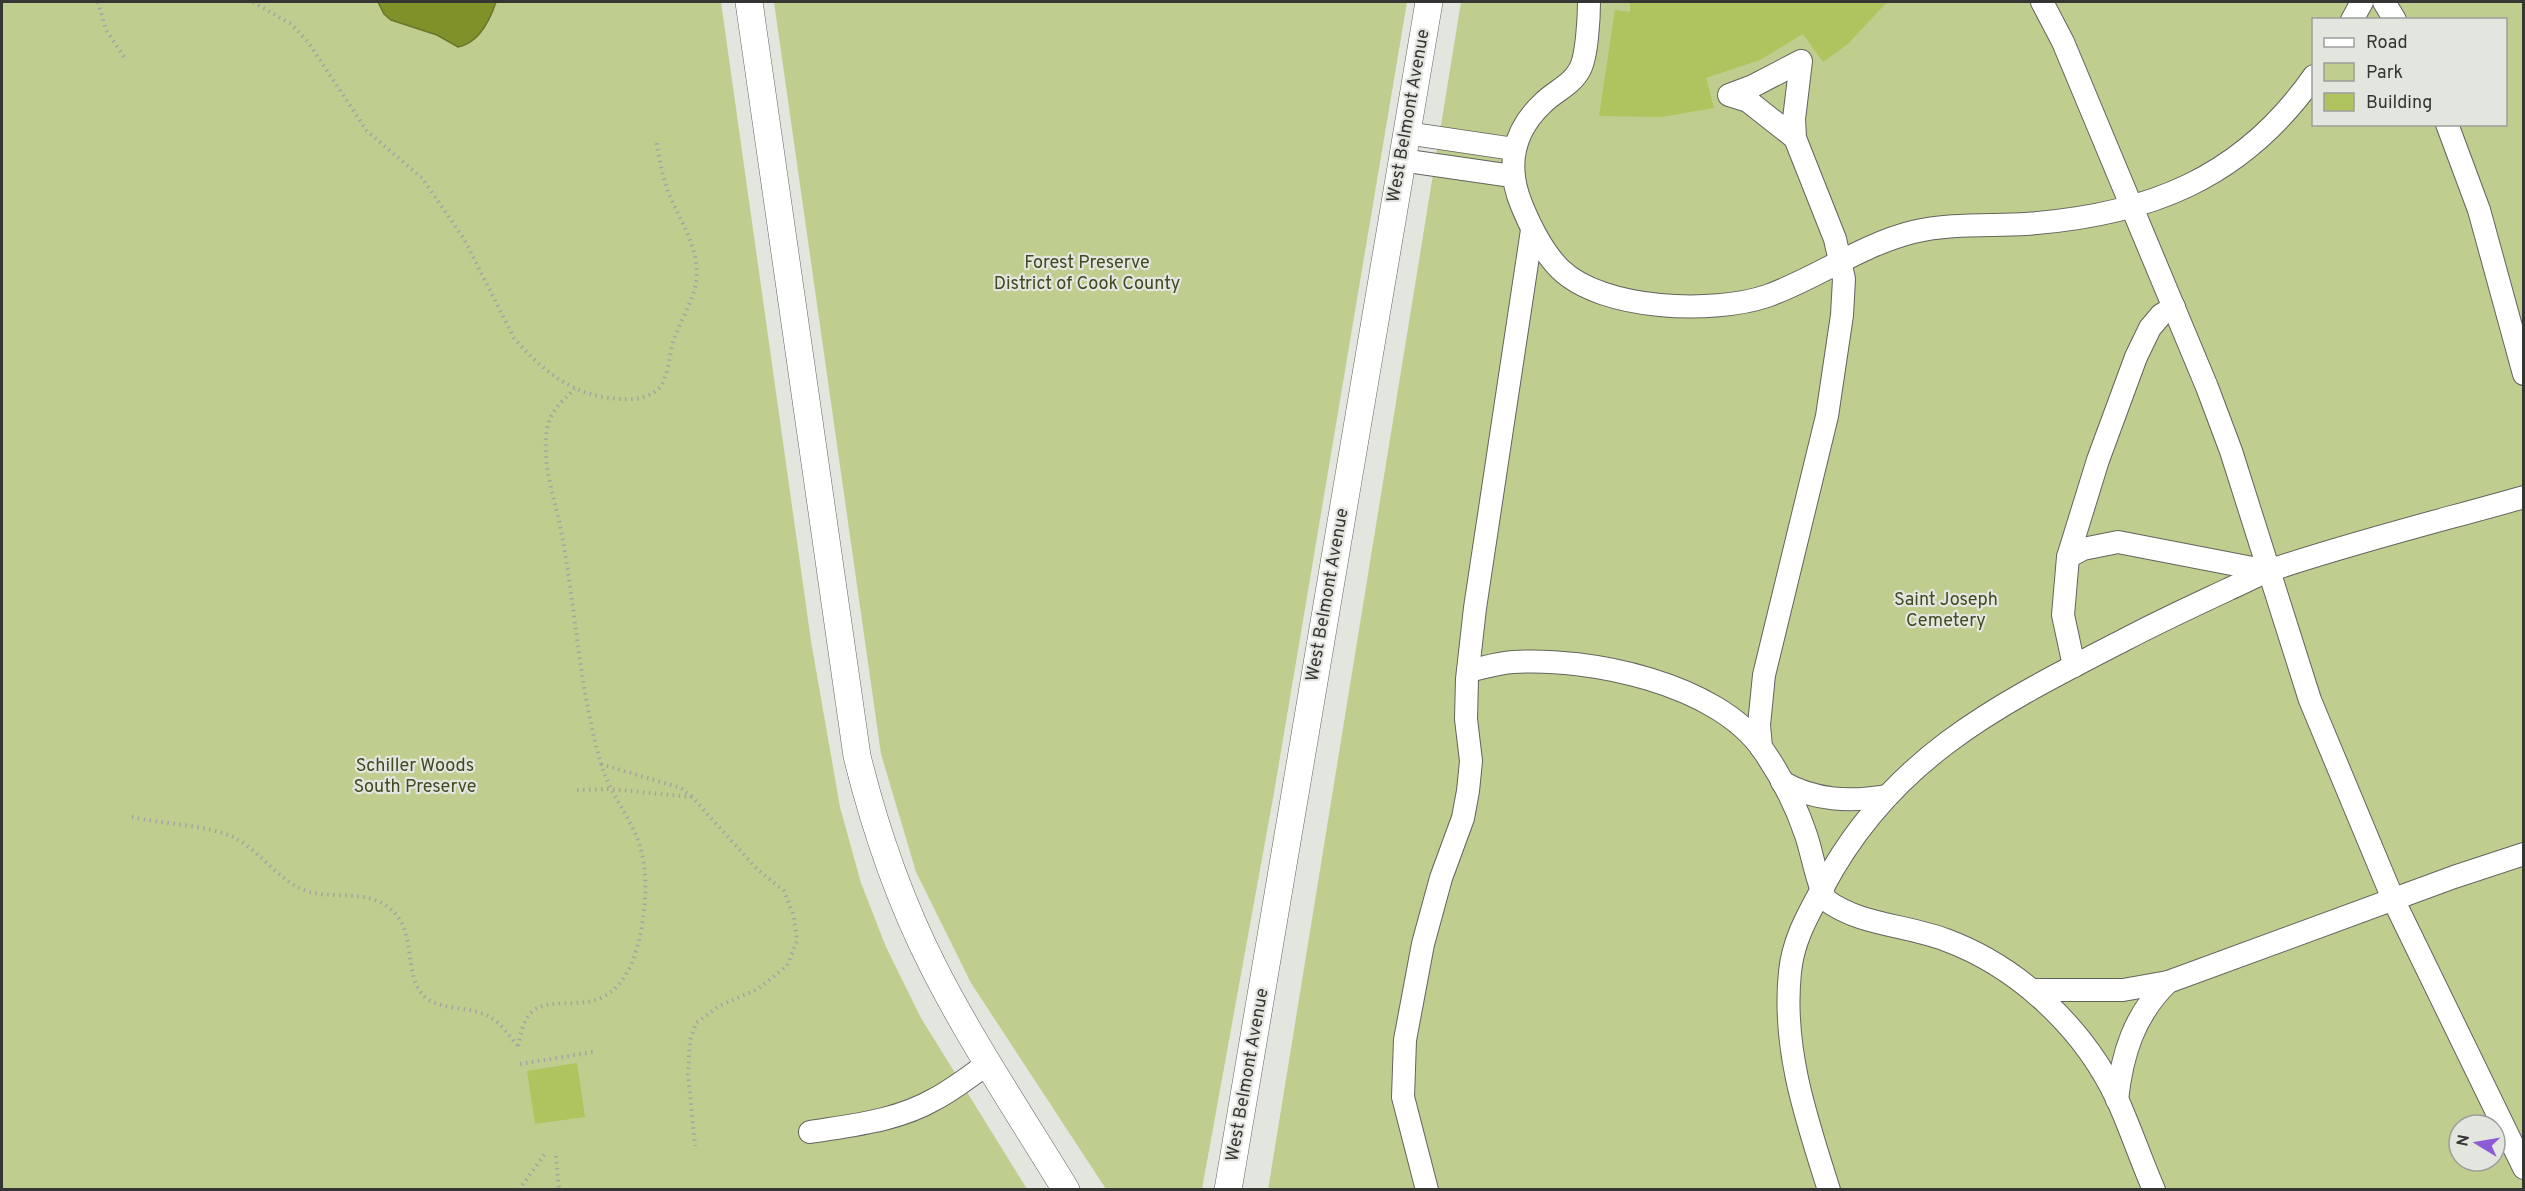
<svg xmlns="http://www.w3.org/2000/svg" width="2525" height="1191" font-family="Overpass,sans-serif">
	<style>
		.green { fill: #bfce8e; fill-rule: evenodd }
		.water { fill: #7f9128; stroke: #69762c; stroke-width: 1.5 }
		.building { fill: #afc35e }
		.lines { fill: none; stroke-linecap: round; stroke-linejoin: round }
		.minor-casing { stroke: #62645e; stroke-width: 24 }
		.major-casing { stroke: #62645e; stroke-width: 28 }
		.path { stroke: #a3a5a0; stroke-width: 4; stroke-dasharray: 1.5 4.5; stroke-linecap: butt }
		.minor { stroke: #fff; stroke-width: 22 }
		.major { stroke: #fff; stroke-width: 27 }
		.labels { text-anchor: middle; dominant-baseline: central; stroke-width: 4.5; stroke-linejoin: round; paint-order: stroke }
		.street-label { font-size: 18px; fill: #353634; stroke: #e3e5df }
		.park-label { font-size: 18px; fill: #40491f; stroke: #e3e5df }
	</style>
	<rect width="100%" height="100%" fill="#e3e5df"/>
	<g class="green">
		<path d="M2,2H721L811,641L840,807L861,883L886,947L921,1018L1027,1189L2,1190Z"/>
		<path d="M774,2H1407L1275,787L1202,1189H1106L971,983L916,872L881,754Z"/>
		<path d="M1461,2H2523V1189L1268,1190ZM2314,20H2506V124H2314ZM2459,1125H2495V1161H2459Z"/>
	</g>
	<path class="water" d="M378,2H496C490,20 479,43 458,47L437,35L391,20L384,14Z"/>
	<g class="building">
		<path d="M1630,2H1887L1848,44L1823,62L1803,34L1760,60L1706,78L1714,108L1661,117L1599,116L1615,10L1630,12Z"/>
		<path d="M577,1063L585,1117L535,1124L527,1071Z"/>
	</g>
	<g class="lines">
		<defs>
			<g id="minor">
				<path d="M1589,2C1589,17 1587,56 1580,69C1572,85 1555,91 1543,103C1512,132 1506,168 1522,206C1531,228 1543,252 1560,269C1603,311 1714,314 1767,296C1817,278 1861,245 1913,232C1950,223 1989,226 2026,224C2148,215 2242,179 2314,76"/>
				<path d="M2042,2L2063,42L2207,387L2231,451L2310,700L2393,899L2524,1168"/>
				<path d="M2384,2L2395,20"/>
				<path d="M2352,20L2362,2"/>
				<path d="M2447,124L2479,210L2524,374"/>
				<path d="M1406,133L1514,149"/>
				<path d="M1401,160L1512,176"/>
				<path d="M2068,557L2083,549L2118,542L2268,571"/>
				<path d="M2074,666L2063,615L2068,557L2098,460L2136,357L2150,328L2161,315L2174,307"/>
				<path d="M1468,671C1482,668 1498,663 1513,662C1588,657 1717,683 1763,750C1781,776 1796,805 1806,835C1813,856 1816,880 1826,900C1859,925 1907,925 1946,940C2019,967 2085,1029 2118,1101C2131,1130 2141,1160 2154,1190"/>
				<path d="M1761,747L1759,725L1764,675L1827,416L1842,315L1844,279L1835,239L1795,138L1794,119L1801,61L1753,86L1729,95L1748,101L1795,138"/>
				<path d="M1782,782C1815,801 1850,802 1887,796"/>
				<path d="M2033,990H2123L2168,982L2454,877L2524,854"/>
				<path d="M2117,1100C2122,1054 2134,1015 2168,982"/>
				<path d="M810,1132C853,1125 897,1121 935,1099C954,1089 971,1075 989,1063"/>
				<path d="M1427,1190L1403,1097L1405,1040L1423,944L1441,878L1463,818L1468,791L1471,761L1466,719L1467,679L1475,608L1532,230"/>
				<path d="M1829,1190C1806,1118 1782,1048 1790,972C1793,940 1808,915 1823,887C1892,756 2000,704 2126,639C2160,621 2195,605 2229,589C2243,583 2257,575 2271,570C2354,542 2439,521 2524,497"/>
			</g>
			<g id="major">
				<path d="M749,2L857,756C875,829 899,899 933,966C972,1043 1021,1116 1066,1190"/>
				<path d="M1228,1190L1429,2"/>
			</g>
		</defs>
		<use href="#minor" class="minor-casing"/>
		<use href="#major" class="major-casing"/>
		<g class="path">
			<path d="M98,2L106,30L124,57"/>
			<path d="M253,2L291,24L308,42L367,131L422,178L464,239L514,338C543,372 576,398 622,399C633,400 648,398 657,390C669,380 669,353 674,339C682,318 696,296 697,274C697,242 677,217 667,188C661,172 659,155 656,139"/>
			<path d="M601,764L681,788L692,797"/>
			<path d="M577,790L611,789L692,797L757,869L784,891L794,917L797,941L787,966L758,989L719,1006L696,1023L690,1040L688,1074L695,1146"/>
			<path d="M132,817C161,824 210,825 235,838C260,851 277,879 304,890C329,900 365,889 388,907C420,931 401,975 425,997C441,1011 471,1006 490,1017C501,1023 510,1037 518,1046"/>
			<path d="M518,1046C521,1034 523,1018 534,1010C549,1000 571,1005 587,1002C633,995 642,937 645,900C647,872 643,845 629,821C619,802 607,785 601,764C580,692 576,614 563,541C557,504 541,467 547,429C550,411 562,401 575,389"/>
			<path d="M520,1064L593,1052"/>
			<path d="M556,1156L559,1190"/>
			<path d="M519,1190L546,1152"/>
		</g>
		<use href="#minor" class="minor"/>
		<use href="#major" class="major"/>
	</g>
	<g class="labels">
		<g class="street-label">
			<text transform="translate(1409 116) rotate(-80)">West Belmont Avenue</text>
			<text transform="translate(1328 595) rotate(-80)">West Belmont Avenue</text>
			<text transform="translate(1248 1075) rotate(-80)">West Belmont Avenue</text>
		</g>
		<g class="park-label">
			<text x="1087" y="263">Forest Preserve<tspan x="1087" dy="21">District of Cook County</tspan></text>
			<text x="1946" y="600">Saint Joseph<tspan x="1946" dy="21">Cemetery</tspan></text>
			<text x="415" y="766">Schiller Woods<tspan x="415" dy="21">South Preserve</tspan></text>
		</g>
	</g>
	<rect width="2525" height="1191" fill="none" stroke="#353634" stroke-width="6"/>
	<rect x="2312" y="18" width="195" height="108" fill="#e3e5df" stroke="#9d9f9b" stroke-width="1.5"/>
	<rect x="2324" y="38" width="30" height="9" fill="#ffffff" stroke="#9d9f9b" stroke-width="1.5"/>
	<text x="2366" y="48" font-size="18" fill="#353634">Road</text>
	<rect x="2324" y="63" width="30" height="18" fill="#bfce8e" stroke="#9d9f9b" stroke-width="1.5"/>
	<text x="2366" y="78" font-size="18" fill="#353634">Park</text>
	<rect x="2324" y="93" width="30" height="18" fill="#afc35e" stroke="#9d9f9b" stroke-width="1.5"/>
	<text x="2366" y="108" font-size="18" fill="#353634">Building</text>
	<g transform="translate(2477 1143) rotate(281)"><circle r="28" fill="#e3e5df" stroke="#9d9f9b" stroke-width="1.5"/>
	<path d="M0-4.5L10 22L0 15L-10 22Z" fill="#8b5cd5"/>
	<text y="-9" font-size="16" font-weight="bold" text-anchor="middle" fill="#353634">N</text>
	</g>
</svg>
